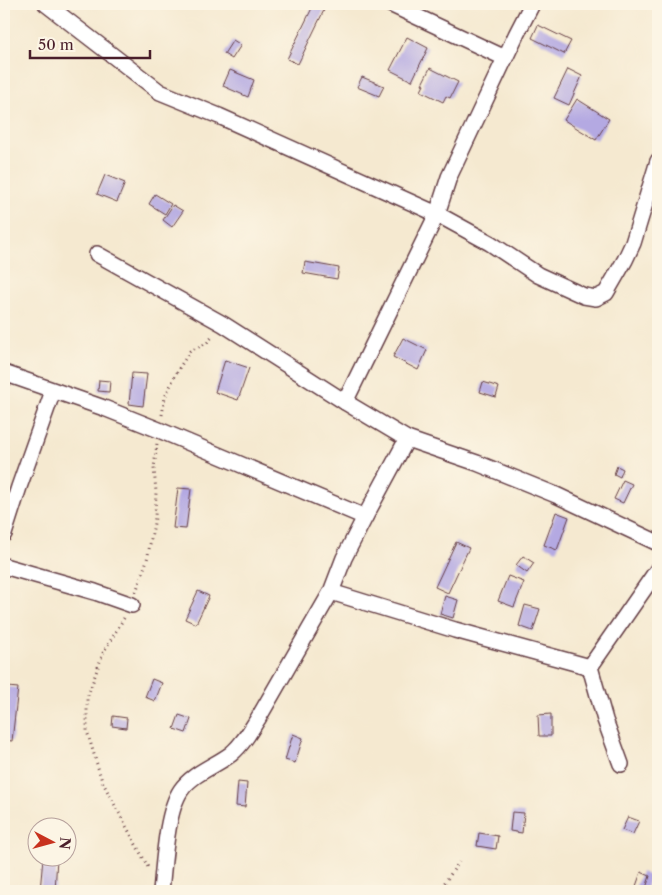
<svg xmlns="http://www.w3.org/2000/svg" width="662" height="895" font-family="'Libre Caslon Text',serif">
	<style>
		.building { fill: #b4a9e2 }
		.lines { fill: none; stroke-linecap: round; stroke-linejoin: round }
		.minor-casing { stroke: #643d44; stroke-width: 18 }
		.path { stroke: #643d44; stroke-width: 3; stroke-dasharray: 1 4; stroke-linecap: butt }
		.minor { stroke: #fff; stroke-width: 15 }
	</style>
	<rect width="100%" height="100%" fill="#fcf5e5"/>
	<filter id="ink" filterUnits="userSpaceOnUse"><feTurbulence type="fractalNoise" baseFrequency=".02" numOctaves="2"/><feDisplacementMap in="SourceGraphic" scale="10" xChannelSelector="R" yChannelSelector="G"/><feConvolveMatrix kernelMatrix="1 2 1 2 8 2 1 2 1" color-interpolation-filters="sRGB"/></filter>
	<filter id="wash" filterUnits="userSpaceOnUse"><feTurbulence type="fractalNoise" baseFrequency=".0096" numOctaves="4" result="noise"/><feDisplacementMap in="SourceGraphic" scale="20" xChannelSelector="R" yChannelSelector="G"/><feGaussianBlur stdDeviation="1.12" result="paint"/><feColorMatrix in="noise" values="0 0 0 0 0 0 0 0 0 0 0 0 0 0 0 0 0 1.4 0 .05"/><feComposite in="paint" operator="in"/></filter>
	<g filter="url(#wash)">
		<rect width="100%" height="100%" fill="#f5e9d0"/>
		<g id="blocks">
			<g class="building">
				<path d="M314,4H327L298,64L287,59Z"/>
				<path d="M538,25L571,41L564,54L532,38Z"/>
				<path d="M407,37L428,48L412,81L390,70Z"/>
				<path d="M233,40L241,45L232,59L224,54Z"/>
				<path d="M430,68L458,82L450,98L446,96L443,102L421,91L424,85L422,84Z"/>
				<path d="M568,69L582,76L569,105L554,98Z"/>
				<path d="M230,70L254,80L248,97L223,86Z"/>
				<path d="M362,77L384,86L379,96L357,87Z"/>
				<path d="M577,99L609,119L596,140L564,120Z"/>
				<path d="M105,175L125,183L117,202L97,194Z"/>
				<path d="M155,194L171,204L165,214L149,204Z"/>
				<path d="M173,205L183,211L172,227L163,220Z"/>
				<path d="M305,262L339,268L337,279L303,273Z"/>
				<path d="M403,338L427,350L418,370L393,357Z"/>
				<path d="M225,360L249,368L238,400L215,392Z"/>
				<path d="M132,373L147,374L143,406L129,404Z"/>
				<path d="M99,380L110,381L109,392L98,391Z"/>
				<path d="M483,382L499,387L496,397L480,392Z"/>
				<path d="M617,466L623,469L620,477L614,474Z"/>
				<path d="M623,480L632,484L623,503L614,499Z"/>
				<path d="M178,488L191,489L186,529L173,528Z"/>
				<path d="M556,512L569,517L557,550L544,545Z"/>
				<path d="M456,542L469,548L448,593L435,587Z"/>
				<path d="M523,556L534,563L527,573L516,565Z"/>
				<path d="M508,576L524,582L514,607L498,601Z"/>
				<path d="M198,591L209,596L196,624L185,619Z"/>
				<path d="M445,596L458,600L453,618L440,614Z"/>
				<path d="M525,605L540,609L533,631L519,626Z"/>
				<path d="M152,679L162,683L155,701L145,697Z"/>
				<path d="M8,687L18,688L12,741L4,740V729Z"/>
				<path d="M551,714V736H539L538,715Z"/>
				<path d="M179,715L191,719L186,733L174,729Z"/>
				<path d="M113,716L127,718L126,728L112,726Z"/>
				<path d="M293,734L303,738L295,763L285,760Z"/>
				<path d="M238,782L247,783L245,807L236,806Z"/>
				<path d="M512,812L524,813L522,833L510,831Z"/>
				<path d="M628,817L639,821L633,834L622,830Z"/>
				<path d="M479,833L498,836L496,849L477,846Z"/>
				<path d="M43,858H57L55,891H40Z"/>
				<path d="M641,872L650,876L645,891L635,889Z"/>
			</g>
		</g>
	</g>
	<g filter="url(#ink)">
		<use href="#blocks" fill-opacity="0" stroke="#643d44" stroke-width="1"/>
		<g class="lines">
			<defs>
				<g id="minor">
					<path d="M46,4L160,92L219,116L437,214L490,243L538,275L584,296L596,298L606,293L625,260L633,243L658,161"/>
					<path d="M390,4L505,58"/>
					<path d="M97,254L223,324L345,402L407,439L477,463L556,495L658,543"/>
					<path d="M4,373L104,408L159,430L365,517"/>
					<path d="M345,402L437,214L449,177L516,35L532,4"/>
					<path d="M4,534L19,487L53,391"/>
					<path d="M4,566L95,592L132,605"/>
					<path d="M331,592L455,630L590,667"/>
					<path d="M621,764L605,720L590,667L658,569"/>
					<path d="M161,891C164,864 166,812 181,790C193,773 215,766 231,754C243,744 251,730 259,717L331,592L344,558L365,517L407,439"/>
				</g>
			</defs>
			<use href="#minor" class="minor-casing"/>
			<g class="path">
				<path d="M162,415L165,397L178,370L190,351L207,343L213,336"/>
				<path d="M136,592L147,560L155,518L156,492L154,468L157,443"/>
				<path d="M124,618L103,653L87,698V731L102,781L148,867"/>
				<path d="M439,891L459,862"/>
			</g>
			<use href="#minor" class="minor"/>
		</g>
	</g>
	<rect width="662" height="895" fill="none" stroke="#fcf5e5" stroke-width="20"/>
	<g transform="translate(52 842) rotate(96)"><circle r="24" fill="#fcf5e5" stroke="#b59f9b"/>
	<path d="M0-4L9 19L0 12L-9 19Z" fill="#c8321e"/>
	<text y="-8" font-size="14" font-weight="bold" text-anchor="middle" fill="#4a1f2b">N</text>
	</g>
	<path d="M30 50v8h120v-8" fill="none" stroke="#4a1f2b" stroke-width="2.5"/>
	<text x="38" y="50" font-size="15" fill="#4a1f2b" stroke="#fcf5e5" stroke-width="4" paint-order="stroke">50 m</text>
</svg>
